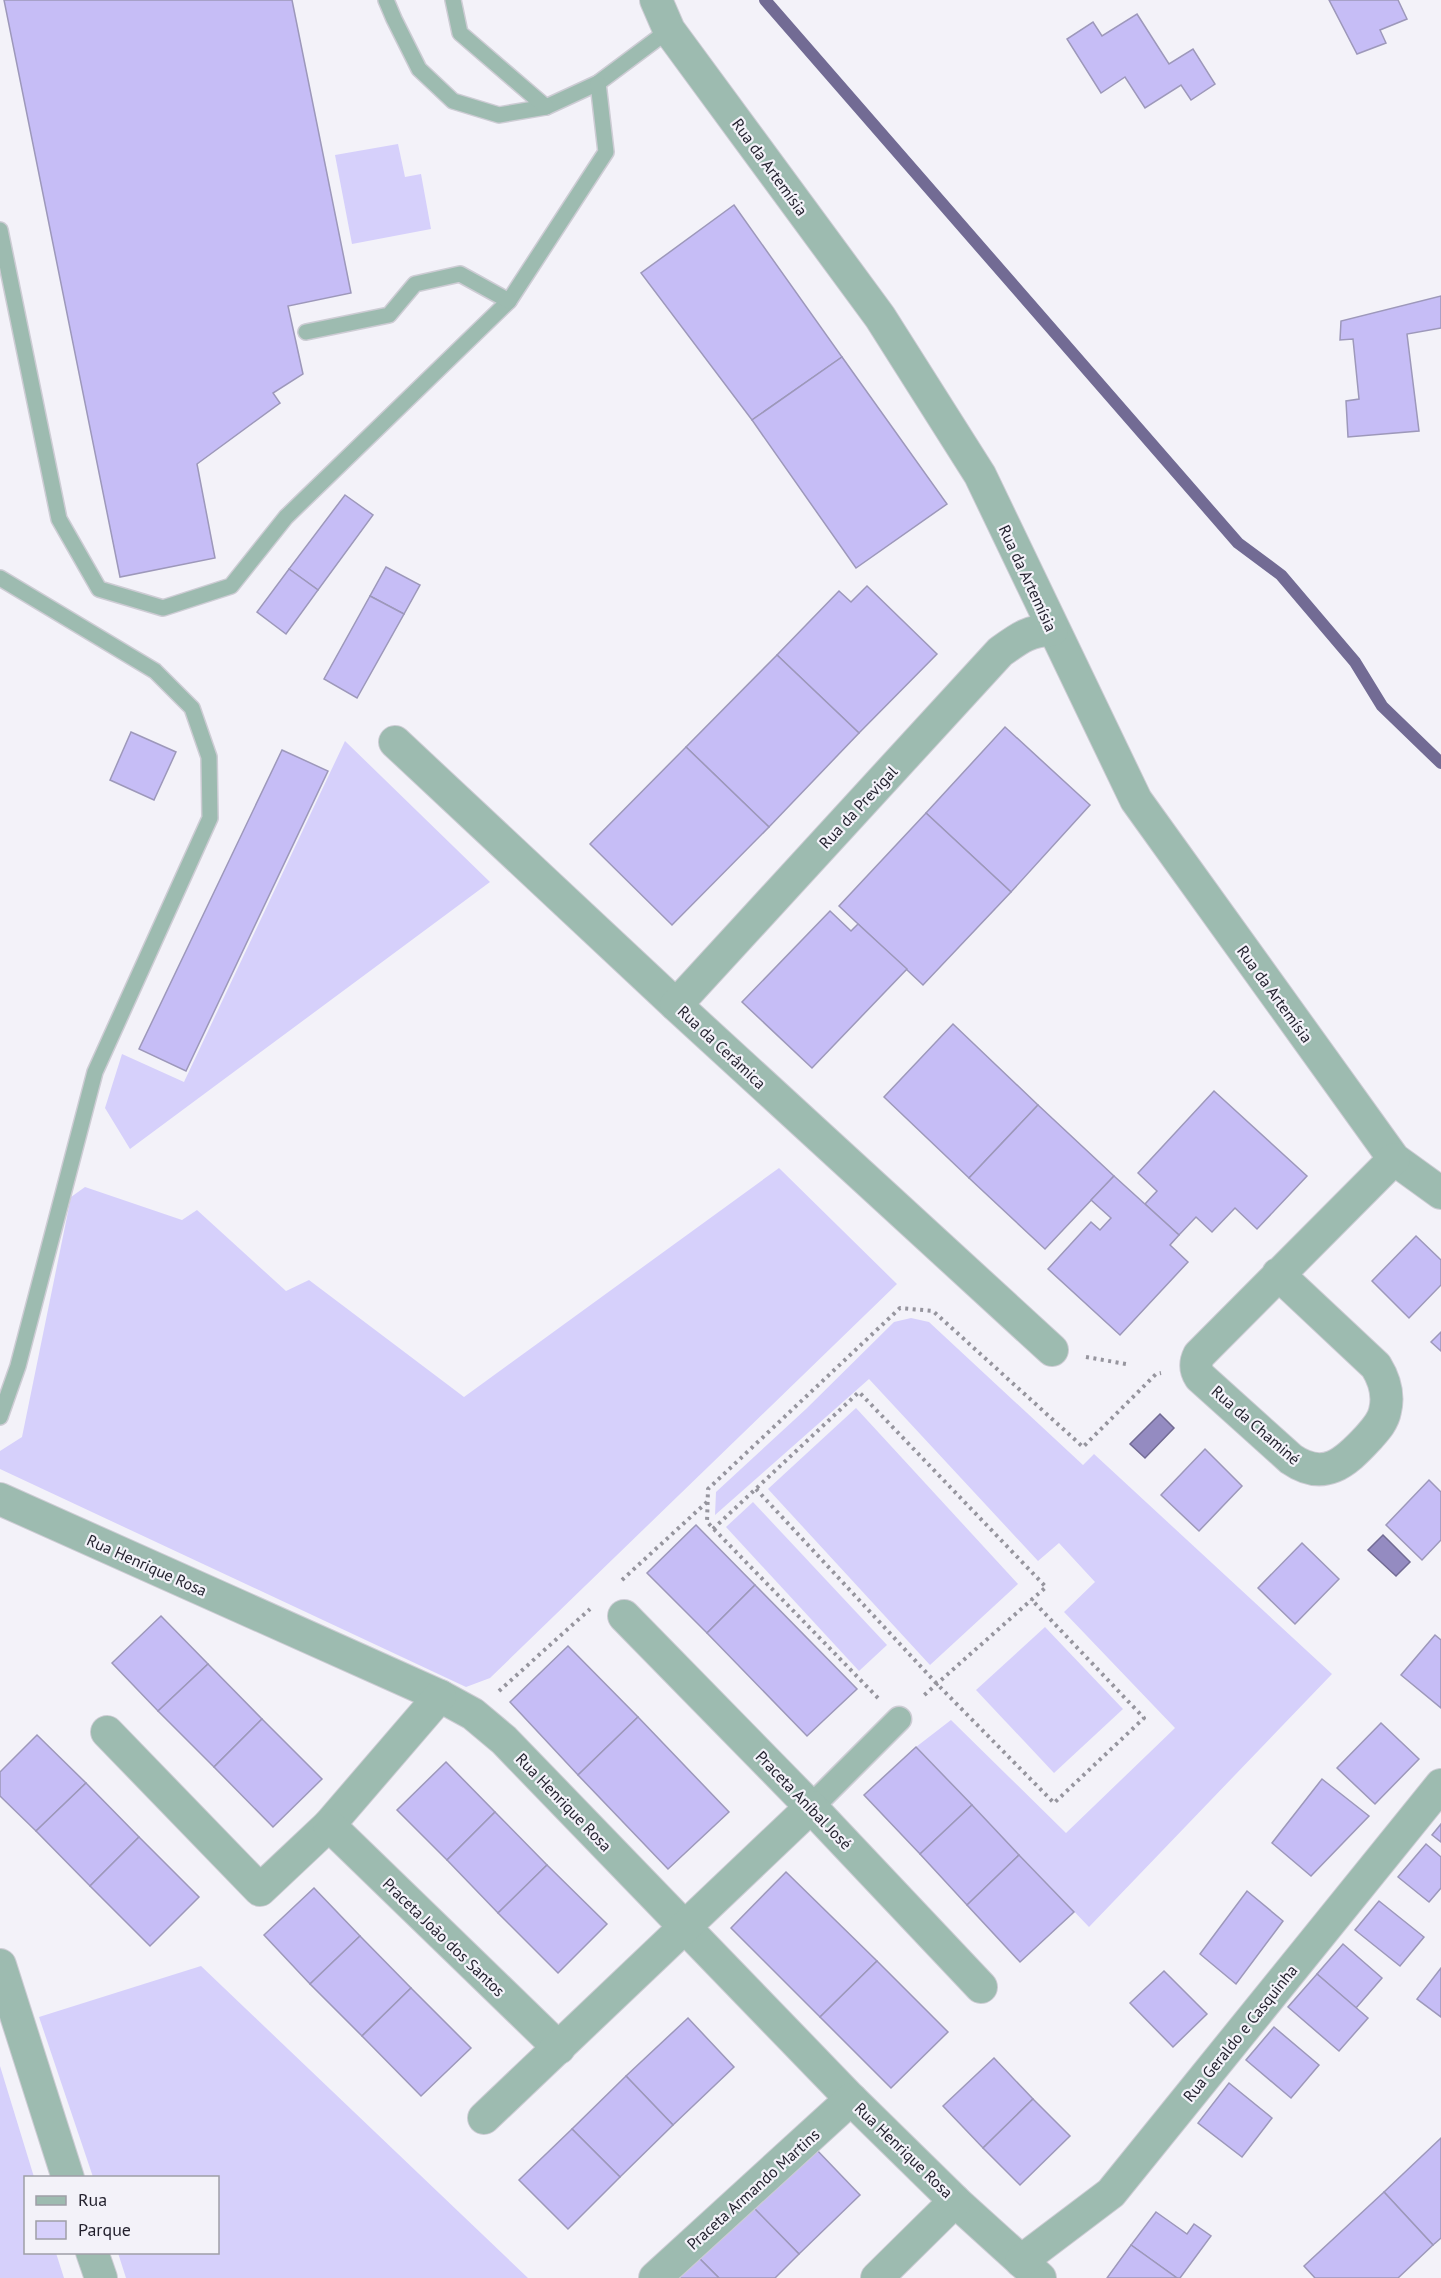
<svg xmlns="http://www.w3.org/2000/svg" width="1441" height="2278" font-family="'PT Sans',sans-serif">
	<style>
		.green { fill: #d6d0fb }
		.water { fill: #948bc1; stroke: #726b94; stroke-width: 1.5 }
		.lines { fill: none; stroke-linecap: round; stroke-linejoin: round }
		.stream { stroke: #726b94; stroke-width: 12 }
		.building { fill: #c6bdf6; stroke: #9d98ba; stroke-width: 1.5 }
		.service-casing { stroke: #cdccd4; stroke-width: 18 }
		.pedestrian-casing { stroke: #cdccd4; stroke-width: 27 }
		.minor-casing { stroke: #cdccd4; stroke-width: 34 }
		.path { stroke: #96959e; stroke-width: 4; stroke-dasharray: 3 4.5; stroke-linecap: butt }
		.service { stroke: #9dbbb0; stroke-width: 15 }
		.pedestrian { stroke: #9dbbb0; stroke-width: 24 }
		.minor { stroke: #9dbbb0; stroke-width: 32 }
		.labels { text-anchor: middle; dominant-baseline: central; stroke-width: 4.5; stroke-linejoin: round; paint-order: stroke }
		.street-label { font-size: 16px; fill: #211f2c; stroke: #f3f2f9 }
	</style>
	<rect width="100%" height="100%" fill="#f3f2f9"/>
	<g class="green">
		<path d="M398,144L405,177L421,174L431,229L352,244L335,155Z"/>
		<path d="M345,741L490,882L130,1149L105,1108L122,1054L184,1082Z"/>
		<path d="M779,1168L897,1284L490,1678L466,1687L0,1469V1451L22,1437L71,1197L85,1187L182,1220L197,1210L286,1291L309,1280L464,1397Z"/>
		<path d="M911,1318L929,1322L1083,1465L1094,1454L1332,1674L1089,1927L916,1747L951,1720L1066,1833L1175,1728L1064,1612L1095,1582L1059,1543L1038,1561L869,1379L715,1515L716,1492L806,1409L894,1322Z"/>
		<path d="M856,1408L1018,1584L930,1665L768,1489Z"/>
		<path d="M753,1502L887,1645L859,1671L726,1527Z"/>
		<path d="M1045,1627L1123,1709L1054,1773L976,1690Z"/>
		<path d="M201,1966L528,2278H126L118,2253L218,2252V2178L93,2177L39,2017Z"/>
		<path d="M0,2066L34,2177L26,2178V2252L56,2253L64,2278H0Z"/>
	</g>
	<g class="water">
		<path d="M1160,1414L1174,1428L1145,1458L1130,1444Z"/>
		<path d="M1383,1535L1410,1562L1396,1576L1368,1550Z"/>
	</g>
	<g class="lines">
		<path class="stream" d="M765,0L1238,543L1281,575L1355,662L1382,706L1441,763"/>
	</g>
	<g class="building">
		<path d="M4,0H292L351,293L288,306L303,374L273,393L280,403L197,464L215,558L120,577Z"/>
		<path d="M1329,0H1398L1407,19L1380,30L1386,43L1357,54Z"/>
		<path d="M1137,14L1169,64L1193,49L1215,84L1191,100L1181,85L1145,108L1125,77L1101,93L1067,39L1093,22L1102,36Z"/>
		<path d="M734,205L842,357L752,420L641,273Z"/>
		<path d="M1441,296V328L1407,334L1419,431L1348,437L1346,401L1359,399L1353,339L1340,340L1341,321Z"/>
		<path d="M842,357L947,504L856,568L752,420Z"/>
		<path d="M345,495L373,515L318,590L289,569Z"/>
		<path d="M386,567L420,585L404,614L370,596Z"/>
		<path d="M289,569L318,590L286,634L257,612Z"/>
		<path d="M867,586L937,654L859,733L777,655L839,591L851,602Z"/>
		<path d="M370,596L404,614L357,698L324,679Z"/>
		<path d="M777,655L859,733L769,827L686,747Z"/>
		<path d="M1005,727L1090,805L1011,892L926,813Z"/>
		<path d="M131,732L176,752L154,800L110,780Z"/>
		<path d="M686,747L769,827L672,925L590,844Z"/>
		<path d="M282,750L328,771L186,1071L139,1049Z"/>
		<path d="M926,813L1011,892L923,985L839,906Z"/>
		<path d="M830,911L851,931L858,924L907,969L812,1068L742,1002Z"/>
		<path d="M953,1024L1038,1105L969,1178L884,1097Z"/>
		<path d="M1214,1091L1307,1176L1257,1229L1235,1208L1212,1232L1196,1217L1179,1235L1145,1204L1157,1191L1138,1173Z"/>
		<path d="M1038,1105L1114,1176L1045,1249L969,1178Z"/>
		<path d="M1114,1176L1179,1235L1170,1245L1188,1262L1120,1335L1048,1269L1091,1222L1100,1230L1111,1218L1091,1200Z"/>
		<path d="M1416,1236L1441,1260V1285L1409,1318L1372,1281Z"/>
		<path d="M1441,1332V1351L1431,1342Z"/>
		<path d="M1205,1449L1242,1486L1199,1531L1161,1495Z"/>
		<path d="M1429,1480L1441,1492V1540L1422,1560L1386,1525Z"/>
		<path d="M696,1525L755,1585L707,1633L647,1573Z"/>
		<path d="M1302,1543L1339,1579L1295,1624L1258,1588Z"/>
		<path d="M755,1585L857,1689L807,1736L707,1633Z"/>
		<path d="M161,1616L208,1664L158,1711L112,1663Z"/>
		<path d="M1435,1635L1441,1640V1708L1401,1675Z"/>
		<path d="M568,1646L638,1717L578,1775L510,1702Z"/>
		<path d="M208,1664L262,1719L214,1767L158,1711Z"/>
		<path d="M638,1717L729,1812L668,1869L578,1775Z"/>
		<path d="M262,1719L322,1779L273,1827L214,1767Z"/>
		<path d="M1381,1723L1419,1759L1375,1804L1337,1768Z"/>
		<path d="M37,1735L86,1783L36,1831L0,1796V1772Z"/>
		<path d="M916,1747L972,1805L920,1854L864,1795Z"/>
		<path d="M446,1762L495,1812L447,1860L397,1810Z"/>
		<path d="M1322,1779L1369,1816L1311,1876L1272,1843Z"/>
		<path d="M86,1783L139,1837L90,1886L36,1831Z"/>
		<path d="M972,1805L1019,1855L967,1905L920,1854Z"/>
		<path d="M495,1812L547,1865L498,1913L447,1860Z"/>
		<path d="M1441,1824V1842L1432,1835Z"/>
		<path d="M139,1837L199,1897L150,1946L90,1886Z"/>
		<path d="M1426,1844L1441,1857V1888L1429,1902L1398,1877Z"/>
		<path d="M1019,1855L1074,1912L1020,1962L967,1905Z"/>
		<path d="M547,1865L607,1924L558,1973L498,1913Z"/>
		<path d="M786,1872L877,1961L820,2017L731,1928Z"/>
		<path d="M314,1888L360,1936L310,1984L264,1935Z"/>
		<path d="M1247,1891L1283,1921L1236,1984L1200,1954Z"/>
		<path d="M1379,1901L1424,1937L1400,1966L1355,1930Z"/>
		<path d="M360,1936L411,1988L362,2036L310,1984Z"/>
		<path d="M1343,1944L1382,1978L1356,2008L1317,1974Z"/>
		<path d="M877,1961L948,2032L891,2088L820,2017Z"/>
		<path d="M1441,1968V2017L1417,1999Z"/>
		<path d="M1164,1971L1207,2014L1173,2047L1130,2003Z"/>
		<path d="M1317,1974L1368,2018L1339,2051L1288,2007Z"/>
		<path d="M411,1988L471,2048L421,2096L362,2036Z"/>
		<path d="M688,2018L734,2067L673,2125L626,2076Z"/>
		<path d="M1274,2027L1319,2065L1291,2098L1246,2060Z"/>
		<path d="M994,2058L1033,2099L983,2148L943,2106Z"/>
		<path d="M626,2076L673,2125L620,2177L572,2129Z"/>
		<path d="M1229,2083L1272,2118L1242,2157L1198,2123Z"/>
		<path d="M1033,2099L1070,2136L1020,2185L983,2148Z"/>
		<path d="M572,2129L620,2177L568,2229L519,2180Z"/>
		<path d="M1441,2138V2238L1433,2245L1384,2192Z"/>
		<path d="M814,2147L860,2195L799,2254L752,2206Z"/>
		<path d="M1384,2192L1433,2245L1398,2278H1315L1304,2266Z"/>
		<path d="M752,2206L799,2254L775,2278H719L698,2257Z"/>
		<path d="M1156,2212L1187,2234L1194,2224L1211,2236L1180,2278H1177L1131,2245Z"/>
		<path d="M1131,2245L1177,2278H1107Z"/>
		<path d="M698,2257L719,2278H677Z"/>
	</g>
	<g class="lines">
		<defs>
			<g id="service">
				<path d="M386,0L394,19L419,69L453,101L499,115L546,107L598,83L669,30"/>
				<path d="M453,0L460,33L546,107"/>
				<path d="M0,230L59,519L99,589L163,608L231,586L286,517L509,301L606,152L598,83"/>
				<path d="M306,332L389,315L415,284L460,274L509,301"/>
				<path d="M0,578L155,671L192,708L209,757L210,818L95,1072L18,1366L0,1417"/>
			</g>
			<path id="pedestrian" d="M811,1807L899,1719"/>
			<g id="minor">
				<path d="M656,0L669,30L880,317L980,475L1136,800L1394,1159L1441,1193"/>
				<path d="M395,742L676,1005L1052,1350"/>
				<path d="M676,1005L1000,652C1018,639 1029,630 1052,630"/>
				<path d="M1278,1274L1376,1366C1384,1379 1389,1395 1385,1411C1383,1422 1375,1430 1368,1438C1345,1463 1324,1482 1291,1459L1200,1377C1195,1369 1195,1363 1199,1355L1394,1159"/>
				<path d="M0,1499L440,1696L473,1714L504,1740L851,2099L955,2201L1040,2278"/>
				<path d="M624,1616L811,1807L981,1987"/>
				<path d="M107,1732L260,1890L329,1825L440,1696"/>
				<path d="M329,1825L559,2048"/>
				<path d="M0,1965L68,2178"/>
				<path d="M484,2118L811,1807"/>
				<path d="M92,2252L101,2278"/>
				<path d="M1021,2261L1111,2193L1441,1785"/>
				<path d="M655,2278L851,2099"/>
				<path d="M877,2278L955,2201"/>
			</g>
		</defs>
		<use href="#service" class="service-casing"/>
		<use href="#pedestrian" class="pedestrian-casing"/>
		<use href="#minor" class="minor-casing"/>
		<g class="path">
			<path d="M1086,1357L1126,1364"/>
			<path d="M756,1489L937,1684L1054,1803L1144,1718L1031,1599"/>
			<path d="M713,1529L859,1392L1046,1587L922,1697"/>
			<path d="M622,1580L707,1502"/>
			<path d="M499,1691L590,1609"/>
			<path d="M878,1698L707,1522L708,1489L900,1308L933,1311L1083,1447L1156,1374L1161,1373"/>
		</g>
		<use href="#service" class="service"/>
		<use href="#pedestrian" class="pedestrian"/>
		<use href="#minor" class="minor"/>
	</g>
	<g class="labels">
		<g class="street-label">
			<text transform="translate(770 167) rotate(54)">Rua da Artemísia</text>
			<text transform="translate(1028 578) rotate(65)">Rua da Artemísia</text>
			<text transform="translate(858 807) rotate(-47)">Rua da Previgal</text>
			<text transform="translate(1275 994) rotate(54)">Rua da Artemísia</text>
			<text transform="translate(722 1047) rotate(43)">Rua da Cerâmica</text>
			<text transform="translate(1256 1425) rotate(41)">Rua da Chaminé</text>
			<text transform="translate(147 1565) rotate(24)">Rua Henrique Rosa</text>
			<text transform="translate(804 1800) rotate(46)">Praceta Aníbal José</text>
			<text transform="translate(564 1802) rotate(46)">Rua Henrique Rosa</text>
			<text transform="translate(444 1937) rotate(44)">Praceta João dos Santos</text>
			<text transform="translate(1240 2033) rotate(-51)">Rua Geraldo e Casquinha</text>
			<text transform="translate(904 2150) rotate(44)">Rua Henrique Rosa</text>
			<text transform="translate(753 2189) rotate(-42)">Praceta Armando Martins</text>
		</g>
	</g>
	<rect x="24" y="2176" width="195" height="78" fill="#f3f2f9" stroke="#9f9ea7" stroke-width="1.5"/>
	<rect x="36" y="2196" width="30" height="9" fill="#9dbbb0" stroke="#9f9ea7" stroke-width="1.5"/>
	<text x="78" y="2206" font-size="18" fill="#211f2c">Rua</text>
	<rect x="36" y="2221" width="30" height="18" fill="#d6d0fb" stroke="#9f9ea7" stroke-width="1.5"/>
	<text x="78" y="2236" font-size="18" fill="#211f2c">Parque</text>
</svg>
